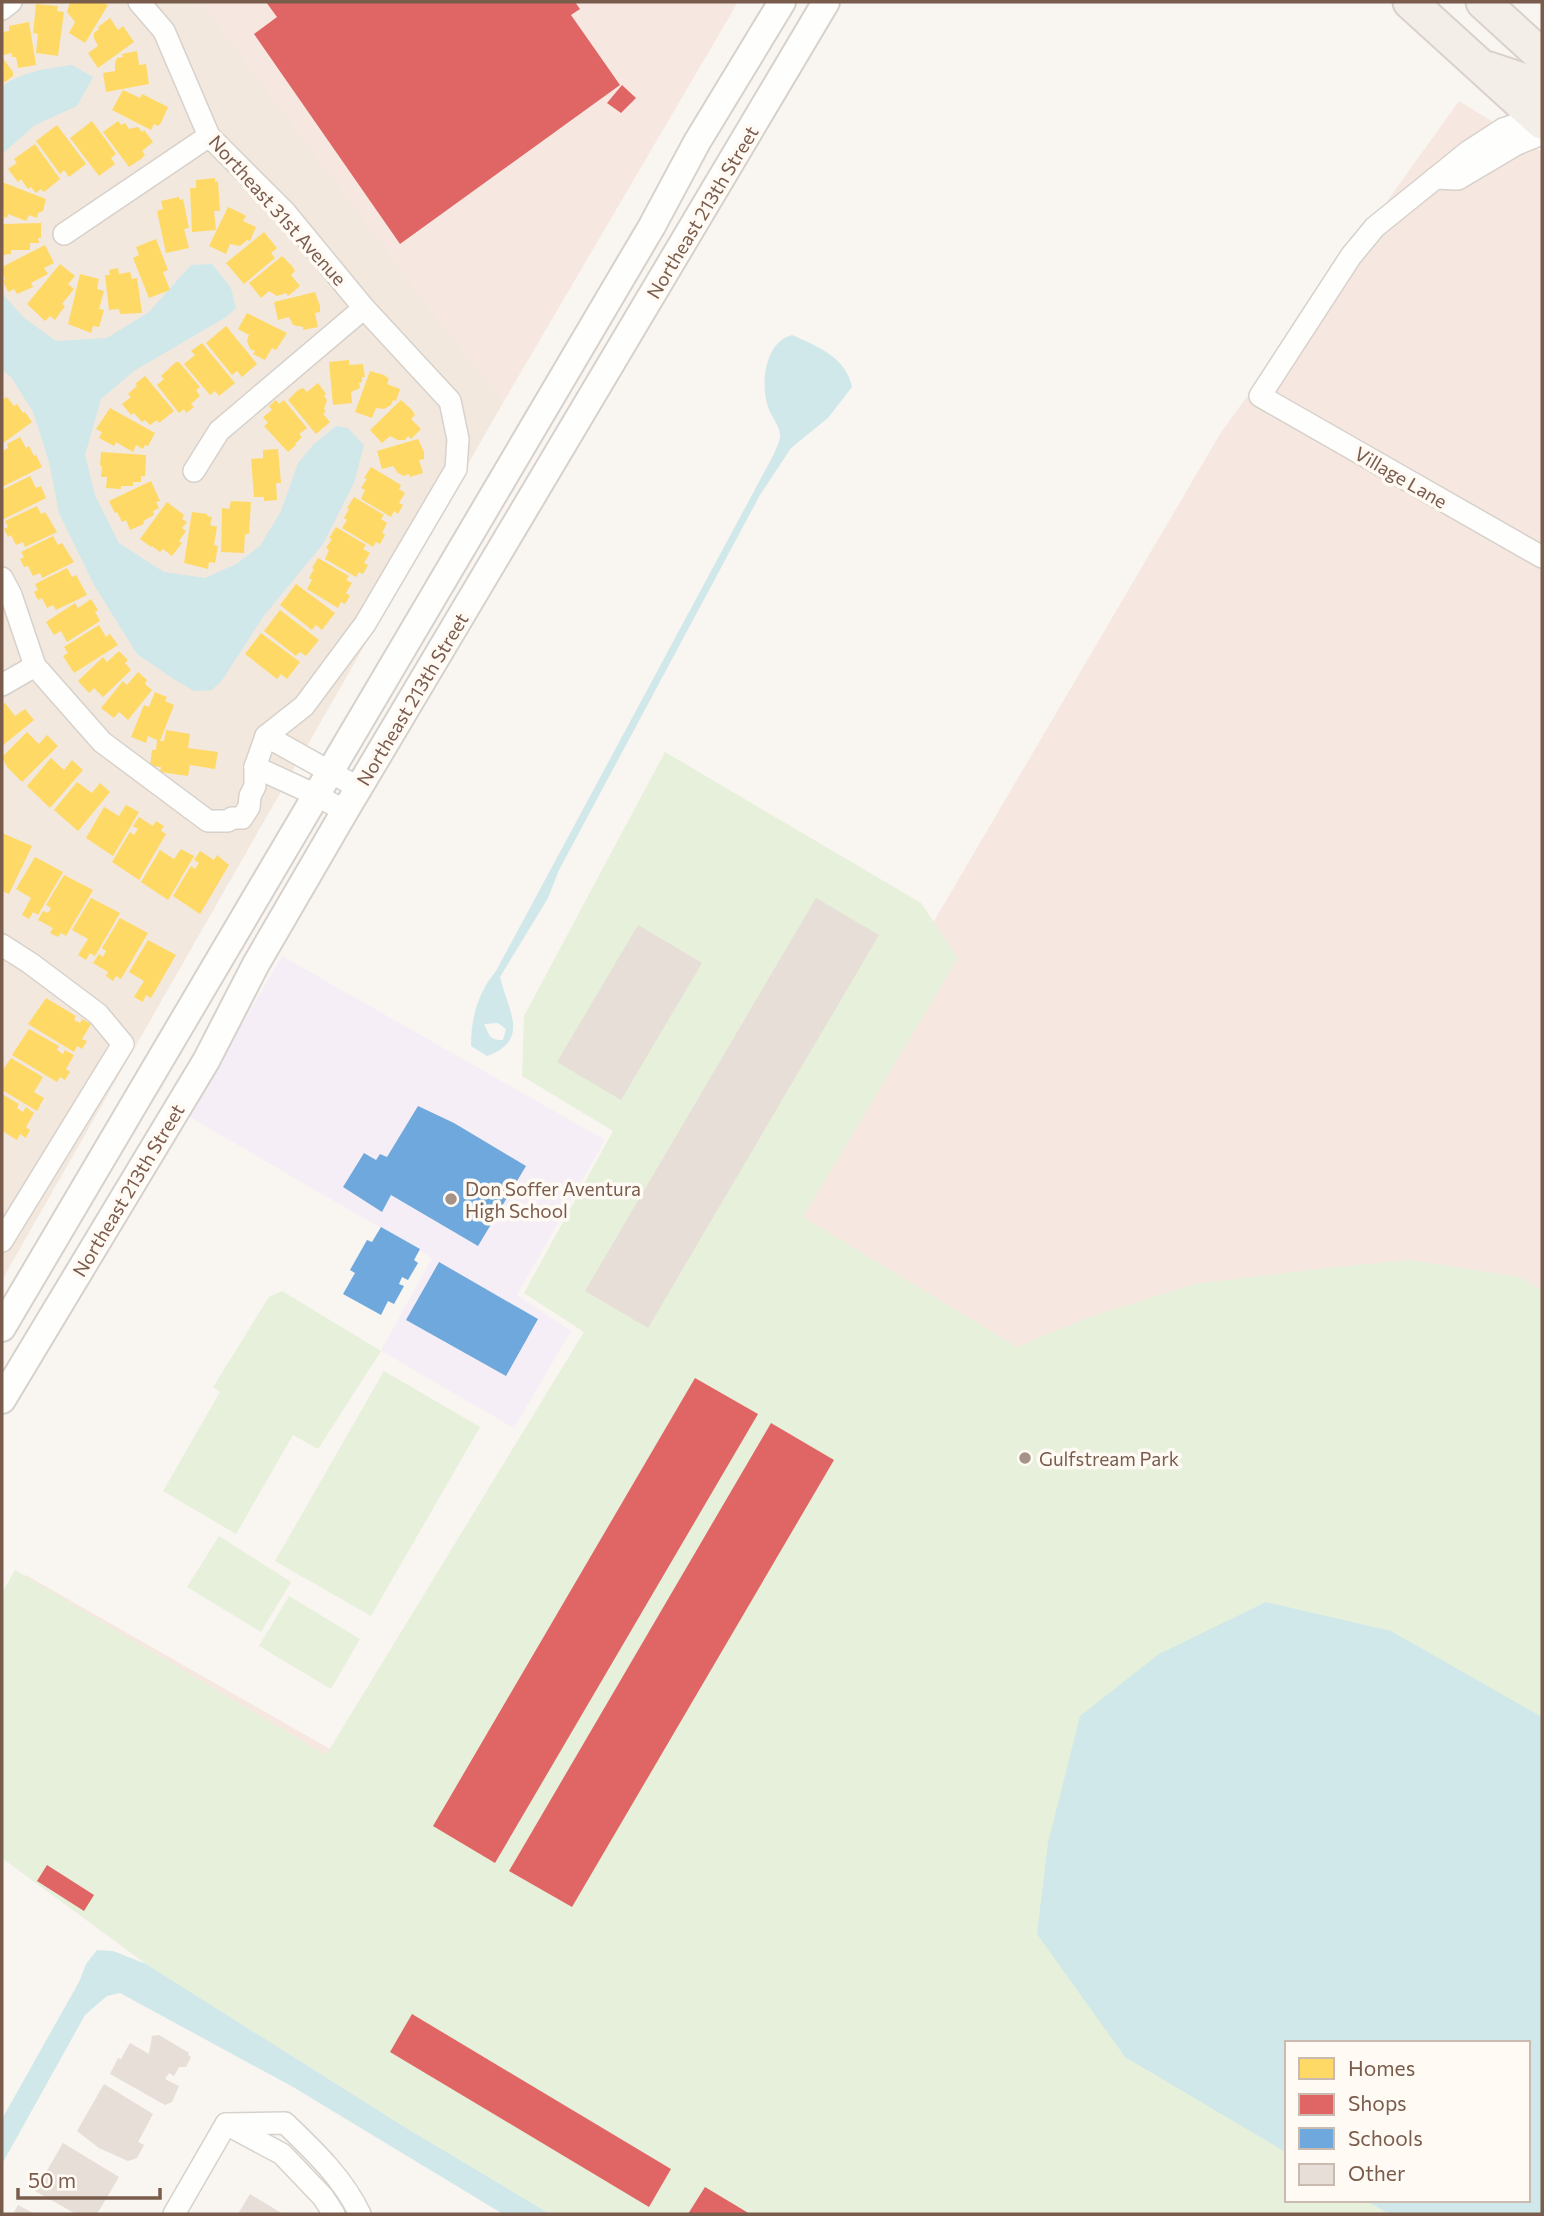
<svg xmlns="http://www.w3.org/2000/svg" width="1544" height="2216" font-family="Commissioner,sans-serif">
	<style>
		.residential { fill: #f2e8de }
		.commercial { fill: #f6e8e1; fill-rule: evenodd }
		.education { fill: #f6eef6 }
		.green { fill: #e7f0db; fill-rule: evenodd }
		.water { fill: #d0e8ea; fill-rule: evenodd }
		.homes { fill: #ffd966 }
		.shops { fill: #e06666 }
		.schools { fill: #6fa8dc }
		.building { fill: #e6ded7 }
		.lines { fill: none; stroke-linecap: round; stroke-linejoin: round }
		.minor-casing { stroke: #d7d1cb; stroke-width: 24 }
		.tertiary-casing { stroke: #d7d1cb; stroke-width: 30 }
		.primary-casing { stroke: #dad1cc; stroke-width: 37 }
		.minor { stroke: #fefefd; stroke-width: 21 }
		.tertiary { stroke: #fefefd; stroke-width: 26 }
		.primary { stroke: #f3eee8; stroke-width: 33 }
		.poi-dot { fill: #a69286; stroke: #fffaf3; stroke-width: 2.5 }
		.labels { text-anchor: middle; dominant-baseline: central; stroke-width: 7; stroke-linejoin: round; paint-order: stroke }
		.street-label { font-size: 19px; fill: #7a5c4d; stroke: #fffaf3 }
		.poi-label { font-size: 19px; fill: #7a5c4d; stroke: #fffaf3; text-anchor: start }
	</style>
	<rect width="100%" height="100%" fill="#f9f5f0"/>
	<path class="residential" d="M2,2H203L504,401L2,1280Z"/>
	<g class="commercial">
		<path d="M201,2H738L504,401L448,333Z"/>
		<path d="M1459,101L1542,152V2214H550L406,2128L146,1964L2,1612L26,1575L358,1765L839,1083L1220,434ZM1287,2043H1528V2200H1287Z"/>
	</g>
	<path class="education" d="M282,956L605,1140L517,1295L571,1331L514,1428L381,1351L432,1258L188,1116Z"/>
	<g class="green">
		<path d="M665,752L921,903L958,958L803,1217L1017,1347L1087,1318L1194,1284L1326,1268L1410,1260L1519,1277L1542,1290V2214H550L406,2128L146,1964L2,1858V1593L15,1570L326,1755L584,1332L524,1293L613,1131L522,1076L524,1016ZM1287,2043H1528V2200H1287Z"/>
		<path d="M282,1291L381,1351L318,1449L293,1435L236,1534L163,1491L220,1392L213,1387L269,1297Z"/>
		<path d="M384,1371L480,1427L371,1616L275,1561Z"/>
		<path d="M219,1536L291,1582L261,1632L187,1587Z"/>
		<path d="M289,1596L360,1639L331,1689L259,1646Z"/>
	</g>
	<g class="water">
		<path d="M72,65L93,77L77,106L35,125L2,154V87C19,72 50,68 72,65Z"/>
		<path d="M212,264L231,288L236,308L226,317L134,371L101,399L85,455L95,495L119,543L164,572L205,578L236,564L260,546L281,511L298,463L313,445L336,426L348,428L364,445L354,483L323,544L263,617L223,679L212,690L194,691L175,680L137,654L94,585L59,513L49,462L33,412L11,377L2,370V293L24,318L56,341L107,338L149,312L191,265Z"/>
		<path d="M792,335C817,346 846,357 852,387L828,418L791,448L760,495L559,870L548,898L500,977C508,1011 531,1040 487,1056L471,1046C471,1017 478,993 496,971L774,454C775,450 779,443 780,438C781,426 771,417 768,407C760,383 765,342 792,335ZM498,1023L506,1029L503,1040C488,1040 490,1035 484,1024Z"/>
		<path d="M1266,1602L1391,1631L1542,1717V2214H1389L1365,2200H1528V2043H1287V2153L1125,2057L1037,1934L1048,1843L1080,1716L1159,1654Z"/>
		<path d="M97,1950L113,1951L146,1964L406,2128L550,2214H503L293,2087L120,1993L107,1996L85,2015L2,2164V2119L79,1982L86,1964Z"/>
	</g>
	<g class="homes">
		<path d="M70,2H102L108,5L85,43L69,33L75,22L67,12Z"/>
		<path d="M36,4L58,6L57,11L64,12L58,56L36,53L38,34L33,33Z"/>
		<path d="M110,18L118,30L123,26L134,42L98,68L88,53L98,46L94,38V33L99,29L98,27Z"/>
		<path d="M29,22L36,65L18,68L16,57H12V53L3,55L2,32L9,31V26Z"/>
		<path d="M137,51L139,65L146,64L149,84L106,92L103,73L115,71V63L117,58L123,57L122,54Z"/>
		<path d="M2,57L13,72V76L5,82L2,81Z"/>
		<path d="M123,90L140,98L142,94L168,107L161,123L158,126L154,124L151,130L112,110Z"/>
		<path d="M92,121L116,154L111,158L115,164L99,176L70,138Z"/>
		<path d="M118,121L121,125L125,123L129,129L138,127L142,132L144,130L153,142L142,151L145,155L141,159L129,167L103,132Z"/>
		<path d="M57,125L86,164L69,177L64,170L60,174L36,141Z"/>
		<path d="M35,144L60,179L44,192L41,189L36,193L31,187L28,189L21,179L18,182L8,169L17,163L14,159Z"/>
		<path d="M215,178V182L218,181L220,211H214L216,230L192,232L190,188H196V180Z"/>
		<path d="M2,182L46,199L43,211L38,213L37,218L29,215L26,221L8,214L7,218L2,216Z"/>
		<path d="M179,197L180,200L183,199L189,228L184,229L189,248L166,253L157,211L163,209L161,201Z"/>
		<path d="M228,207L241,213L246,216L243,221L256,227L250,241L247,240L240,246L230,244L226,254L209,246Z"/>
		<path d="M41,223V238H38L39,243H30V250H11V254L2,255V224Z"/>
		<path d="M264,232L277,248L271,253L275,258L244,284L226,263Z"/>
		<path d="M156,239L168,270L163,272L170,290L149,298L133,258L139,255L136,247Z"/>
		<path d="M45,245L54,263L44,268L48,274L31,283L33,287L17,294L14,289L8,292L3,281L5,280L2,267Z"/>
		<path d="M282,256L292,266L295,271L291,275L300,286L288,296L286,293L277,296L269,291L261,298L249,283Z"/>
		<path d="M60,264L75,276L68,284L74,289L62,304L65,306L55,320L50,316L45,321L27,304Z"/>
		<path d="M118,268L119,274L130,272L132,279L137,278L142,313L120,314L119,309L109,310L105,275H110L109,270Z"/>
		<path d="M80,274L99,279L97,289L104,291L99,309L104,310L99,327L93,326L91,333L68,324Z"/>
		<path d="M315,292L320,306V312L315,313L318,327L303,330V327L293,325L289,317L278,320L274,302Z"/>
		<path d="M247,313L287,333L276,350L272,348L265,360L253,354L255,351L250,349L247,341L249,335L238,329Z"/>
		<path d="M226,326L257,364L242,377L237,371L232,375L206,343Z"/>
		<path d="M202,343L235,383L219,396L215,391L210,395L184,364L195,355L191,351Z"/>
		<path d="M349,360V365L363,364L365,377H362V382L359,383L360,388L351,392L352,403L333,405L329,362Z"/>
		<path d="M176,362H179L200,387L196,390L200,396L191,404L194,407L186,413L184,409L179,413L157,385L164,379L161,376Z"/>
		<path d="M370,371L384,375L389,379L387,384L400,389L396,401L393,400L391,405L384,409L376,408L372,418L355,412Z"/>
		<path d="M145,376L174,411L159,423L157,420L150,425L145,420L142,422L134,413L131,415L122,404L131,397L128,394L137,386L135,384Z"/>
		<path d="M318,383L326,394L324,396L327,400L324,409L326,411L323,414L330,422L316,434L288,400L298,390L303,388L307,392Z"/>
		<path d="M7,397L14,406L17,404L23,413L25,412L32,422L2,444V400Z"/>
		<path d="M276,400L279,404L284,400L307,428L299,434L302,437L295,444L296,445L288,452L264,426L268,423L263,417L272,410L269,406Z"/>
		<path d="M401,400L412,410L415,415L411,419L421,429L411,439L408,436L405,440H398L390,436L382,443L370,430Z"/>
		<path d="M110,408L155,433L148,446L145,445L143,449L136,445L133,452L116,442L114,446L99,438L102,432L96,429Z"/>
		<path d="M20,437L26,448L29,446L34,456L36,455L42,467L2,487V451L8,448L7,444Z"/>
		<path d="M418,439L424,452V459L419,460L423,473L410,477L409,474L404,476L398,473L393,466L382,469L377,451Z"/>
		<path d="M278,449L281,483H276L277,500L264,501V497H254L251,459L263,458V450Z"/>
		<path d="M101,452L146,455L145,476H141V482H133V486H121V489L106,488L107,477H101L102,466H100Z"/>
		<path d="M371,467L401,485L399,489L405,493L399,503L403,505L398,514L394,511L391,517L361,499L365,490L361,488L367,479L364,478Z"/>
		<path d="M30,476L36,488L41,486L46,498L2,520V490Z"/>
		<path d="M151,481L160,501L156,502L159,508L153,511L154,515L143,521L144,524L130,530L126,520L122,522L117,512L115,513L109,501Z"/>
		<path d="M354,497L384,515L381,519L387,523L382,533L385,535L380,544L376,542L373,547L342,528L347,520L344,518L349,509L347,508Z"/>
		<path d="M231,501L251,502L249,534H245L244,553L221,552L222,508L229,509Z"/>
		<path d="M167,502L184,515L182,519L187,522L182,528L186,531L179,541L182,543L172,556L163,549L160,552L152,546L151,547L140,539Z"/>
		<path d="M37,506L41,514L45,512L57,532L25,547L23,542L16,545L11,535L8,537L4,529L8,527L5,521Z"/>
		<path d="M192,512L207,514V516L212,517L210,525L217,527L214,545L218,546L215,563L209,562L208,569L184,563Z"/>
		<path d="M336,527L366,545L363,549L370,553L364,563L368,565L363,574L359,572L356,577L325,559L329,550L326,548L332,539L329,538Z"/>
		<path d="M53,536L58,545L62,543L74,562L42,578L40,573L33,576L28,566L24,567L20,559L24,557L21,552Z"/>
		<path d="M318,558L349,576L346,580L352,583L346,593L350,596L345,604L341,602L338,608L307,589L312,580L309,578L314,569L312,568Z"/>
		<path d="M67,568L72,577L76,575L87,595L56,610L53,605L47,608L42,598L38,600L34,592L38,590L35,584Z"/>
		<path d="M296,584L335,613L322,630L316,625L312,630L280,605Z"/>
		<path d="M91,599L98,610L95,612L100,621L67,642L61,631L54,635L46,622L75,603L78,608Z"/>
		<path d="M280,610L319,640L306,656L300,652L296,656L264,631Z"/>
		<path d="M99,625L106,637L110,634L118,645L74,673L63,656L68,653L64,647Z"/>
		<path d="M261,633L300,662L287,679L281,674L277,679L245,654Z"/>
		<path d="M119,651L128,660L125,663L131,670L103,697L94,688L89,693L78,681L103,657L107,662Z"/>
		<path d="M138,672L147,680L145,684L152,690L128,720L119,712L114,718L101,708L123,681L127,685Z"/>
		<path d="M155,692L167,697L165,701L174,705L160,741H164L166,730L190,734L188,748L218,752L215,769L190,765L188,776L160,772L161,767L150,766L152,750H156L157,740L148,736L146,743L131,737L144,705L149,707Z"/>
		<path d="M5,703L15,716L25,709L34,720L2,746V705Z"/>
		<path d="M27,732L39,744L47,735L58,746L22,782L7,767L2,757Z"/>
		<path d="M51,758L64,770L72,760L83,770L50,808L27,786Z"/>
		<path d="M77,782L92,793L100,783L110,792L78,831L54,810Z"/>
		<path d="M126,805L139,812L113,856L86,838L104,807L119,816Z"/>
		<path d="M139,817L153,826L156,821L164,826L161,831L166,834L139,880L112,862L130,832L134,835L138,829L133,826Z"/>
		<path d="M2,833L32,846L9,894L2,891Z"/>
		<path d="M181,849L194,856L168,900L141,882L160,850L174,859Z"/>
		<path d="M200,851L214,860L217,855L229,865L200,914L173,896L191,866L195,869L199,863L194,860Z"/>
		<path d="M35,857L63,872L38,915L33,912L29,919L22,915L31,898L16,889Z"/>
		<path d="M64,875L93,890L66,936L61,933L58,937L50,933L53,928L38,920L43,911L48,913L51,908L46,905Z"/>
		<path d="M91,898L120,913L95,956L90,953L86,960L78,955L88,939L72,930Z"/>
		<path d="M120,918L148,933L121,979L116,976L113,981L106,976L108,972L93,963L99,954L103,957L106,951L102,948Z"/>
		<path d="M148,940L176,955L151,998L146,995L143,1002L134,997L144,981L129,972Z"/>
		<path d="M46,998L76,1016L74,1020L80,1023L82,1019L91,1024L82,1039L87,1041L82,1049L77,1046L74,1052L28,1024Z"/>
		<path d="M29,1029L59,1046L57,1050L63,1054L65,1050L74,1055L66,1069L70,1072L65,1080L60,1077L57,1082L12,1055Z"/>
		<path d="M11,1058L43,1077L34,1092L44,1098L37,1111L2,1090V1071Z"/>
		<path d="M2,1094L19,1104L17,1108L23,1112L26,1107L34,1113L26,1127L30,1130L26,1138L20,1134L17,1140L2,1131Z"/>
	</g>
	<g class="shops">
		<path d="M266,2H575L580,9L571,15L620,85L400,244L254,34L277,17Z"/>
		<path d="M622,85L636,98L621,113L607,103Z"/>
		<path d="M695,1378L758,1414L495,1863L433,1826Z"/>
		<path d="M771,1423L834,1460L572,1907L509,1871Z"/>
		<path d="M47,1865L94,1895L84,1911L37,1881Z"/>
		<path d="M412,2014L671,2169L649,2207L390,2052Z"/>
		<path d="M705,2187L750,2214H688Z"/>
	</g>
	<g class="schools">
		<path d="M418,1106L454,1123L526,1166L478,1246L391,1195L382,1212L343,1187L364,1153L376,1160L380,1154L387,1157Z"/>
		<path d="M381,1227L420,1249L414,1260L418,1263L408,1280L402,1277L399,1284L404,1286L394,1304L388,1301L381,1315L343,1294L355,1273L350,1270L367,1240L372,1242Z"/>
		<path d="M439,1262L538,1319L506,1376L406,1320Z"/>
	</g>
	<g class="building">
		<path d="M816,898L879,935L648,1328L585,1291Z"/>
		<path d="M638,925L702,963L621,1100L557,1062Z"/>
		<path d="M159,2035L189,2053L188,2055L191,2057L186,2067H179L174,2076L169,2073L165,2079L179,2086L172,2102L165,2105L110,2074L118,2058L121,2059L130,2043L149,2054L152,2036Z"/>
		<path d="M104,2084L153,2114L138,2142L144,2145L137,2158L128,2161L99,2148L77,2131Z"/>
		<path d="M63,2143L119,2177L97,2214H76L35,2191Z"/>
		<path d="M250,2194L283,2214H238Z"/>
		<path d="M18,2205L35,2214H13Z"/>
	</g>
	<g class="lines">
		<defs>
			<g id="minor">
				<path d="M2,9L11,2"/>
				<path d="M1536,118L1503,129L1469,151L1375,227L1351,256L1260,396L1542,557"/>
				<path d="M1435,178L1458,179L1517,144L1542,134"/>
				<path d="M64,234L209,136"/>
				<path d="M194,471L219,431L364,308"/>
				<path d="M2,578L11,595L35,666L102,742L208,821H228L232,818H242L249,807L250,796L255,786V767L266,736L304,706L365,624L456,469L458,439L450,401L364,308L285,212L209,136L164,31L139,2"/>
				<path d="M2,685L35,666"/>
				<path d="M266,736L359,788"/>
				<path d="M255,767L316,795L345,811"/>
				<path d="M2,945L30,963L98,1014L123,1044L2,1241"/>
				<path d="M226,2124L285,2123C314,2151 342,2177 360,2214"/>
				<path d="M228,2125L282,2154L323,2197L334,2214"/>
				<path d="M174,2214L226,2124"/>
			</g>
			<g id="tertiary">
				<path d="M2,1328L652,226L697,142L782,2"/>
				<path d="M2,1400L206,1061L256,964L345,811L826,2"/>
			</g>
			<g id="primary">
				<path d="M1410,2L1542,122"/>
				<path d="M1483,2L1542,56"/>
				<path d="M1489,69L1525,81L1542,83"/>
			</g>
		</defs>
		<use href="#minor" class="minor-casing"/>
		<use href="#tertiary" class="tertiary-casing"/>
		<use href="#primary" class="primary-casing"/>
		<use href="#minor" class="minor"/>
		<use href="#tertiary" class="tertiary"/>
		<use href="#primary" class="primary"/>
	</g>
	<g class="poi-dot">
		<circle cx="451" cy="1199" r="7"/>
		<circle cx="1025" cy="1458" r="7"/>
	</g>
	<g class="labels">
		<g class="street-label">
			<text transform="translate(278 210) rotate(48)">Northeast 31st Avenue</text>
			<text transform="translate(702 212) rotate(-59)">Northeast 213th Street</text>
			<text transform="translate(1401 477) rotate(30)">Village Lane</text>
			<text transform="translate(412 699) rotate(-59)">Northeast 213th Street</text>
			<text transform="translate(128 1190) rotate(-59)">Northeast 213th Street</text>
		</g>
		<g class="poi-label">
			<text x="465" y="1188">Don Soffer Aventura<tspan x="465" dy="22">High School</tspan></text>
			<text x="1039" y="1458">Gulfstream Park</text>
		</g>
	</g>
	<rect width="1544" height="2216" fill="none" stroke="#7a5c4d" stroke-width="7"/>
	<rect x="1285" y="2041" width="245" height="161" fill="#fffaf3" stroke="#cabbb1" stroke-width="2"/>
	<rect x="1299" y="2058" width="35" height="21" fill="#ffd966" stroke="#cabbb1" stroke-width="2"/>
	<text x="1348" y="2076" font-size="21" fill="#7a5c4d">Homes</text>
	<rect x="1299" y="2094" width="35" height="21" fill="#e06666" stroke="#cabbb1" stroke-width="2"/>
	<text x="1348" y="2111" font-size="21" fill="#7a5c4d">Shops</text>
	<rect x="1299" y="2128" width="35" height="21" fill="#6fa8dc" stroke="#cabbb1" stroke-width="2"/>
	<text x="1348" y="2146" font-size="21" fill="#7a5c4d">Schools</text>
	<rect x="1299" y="2164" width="35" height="21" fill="#e6ded7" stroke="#cabbb1" stroke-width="2"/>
	<text x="1348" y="2181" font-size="21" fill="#7a5c4d">Other</text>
	<path d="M18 2188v10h142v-10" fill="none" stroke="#7a5c4d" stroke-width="3.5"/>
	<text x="28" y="2188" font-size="21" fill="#7a5c4d" stroke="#fffaf3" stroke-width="5" paint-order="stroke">50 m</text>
</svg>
